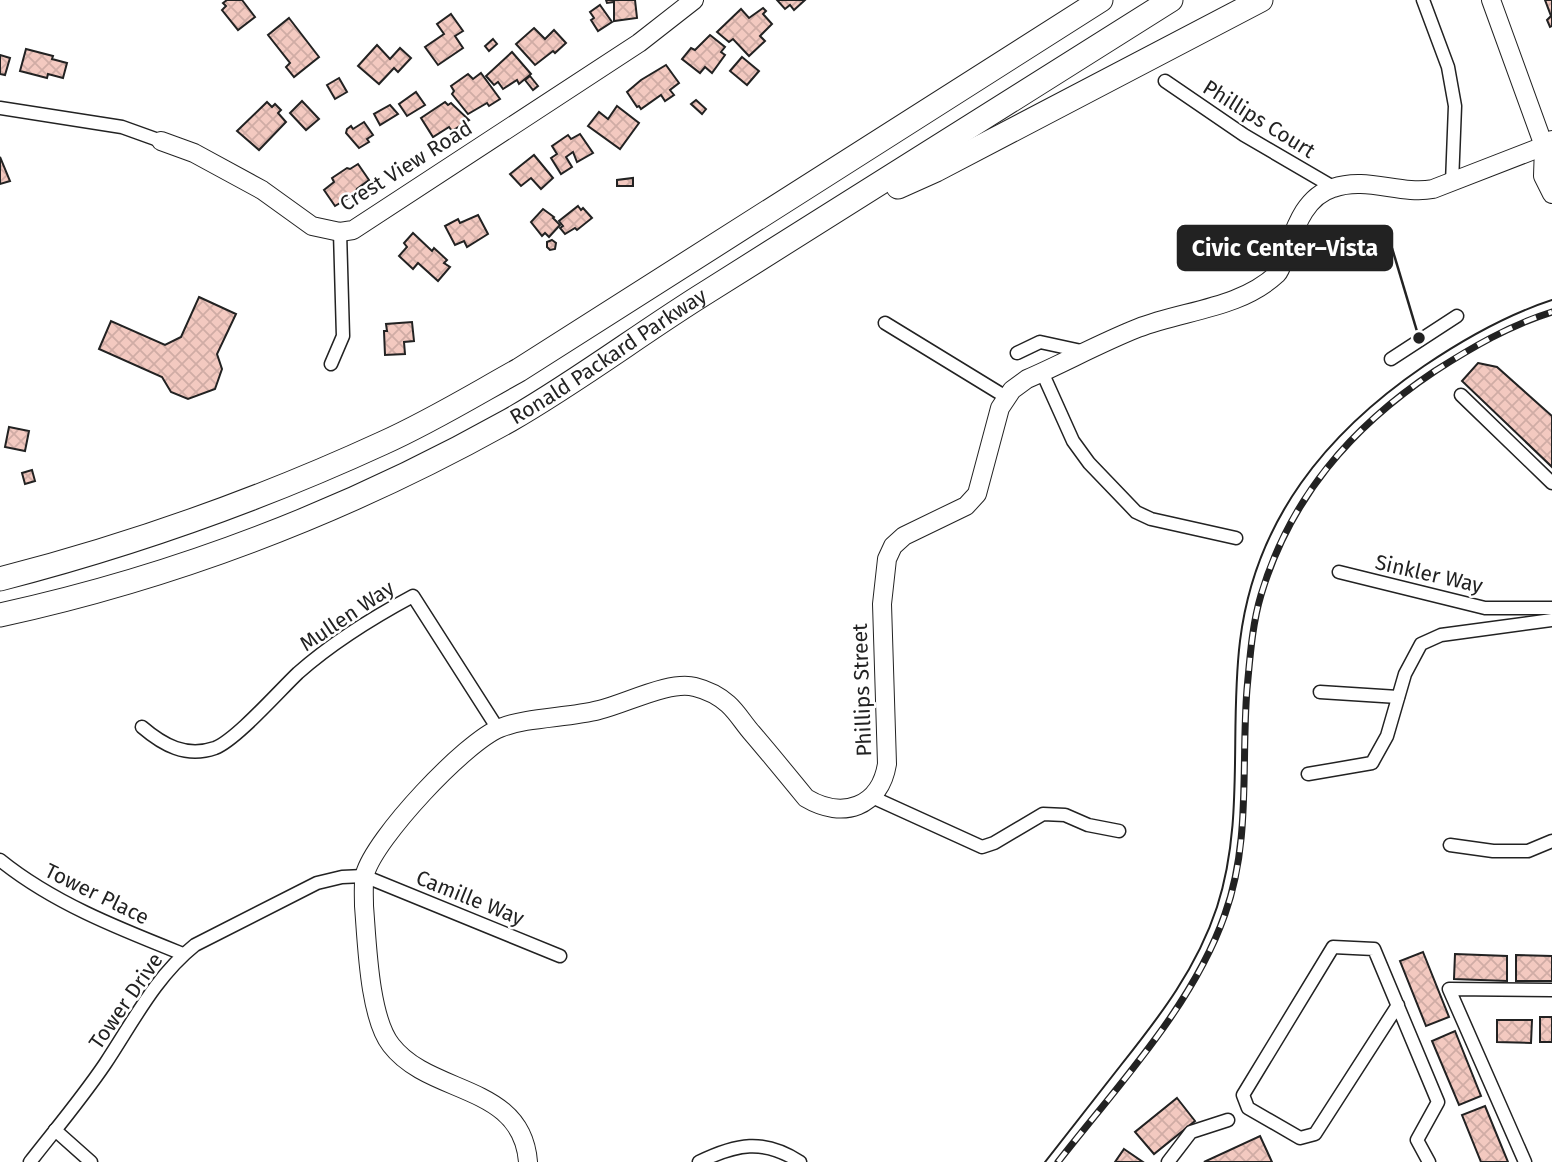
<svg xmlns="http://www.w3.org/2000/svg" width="1552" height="1162" font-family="'Fira Sans',sans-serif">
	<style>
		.building { fill: url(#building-cross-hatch); stroke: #222; stroke-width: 2 }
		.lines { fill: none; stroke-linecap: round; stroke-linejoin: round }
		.street-casing { stroke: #222; stroke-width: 15 }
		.secondary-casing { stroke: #222; stroke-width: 20 }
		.highway-casing { stroke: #222; stroke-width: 25 }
		.street { stroke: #fff; stroke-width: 12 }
		.secondary { stroke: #fff; stroke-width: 18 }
		.highway { stroke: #fff; stroke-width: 23 }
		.tram { stroke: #222; stroke-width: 2 }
		.rail-casing { stroke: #222; stroke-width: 7 }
		.rail { stroke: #fff; stroke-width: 4.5; stroke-dasharray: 13; stroke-linecap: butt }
		.labels { text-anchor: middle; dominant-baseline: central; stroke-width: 5; stroke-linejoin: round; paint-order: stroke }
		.street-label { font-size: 21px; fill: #222; stroke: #fff }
		.leader { fill: none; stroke: #222; stroke-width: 2.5 }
		.callout-dot { fill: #222; stroke: #fff; stroke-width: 2.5 }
		.callout { fill: #222; stroke: #222; stroke-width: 2.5 }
		.callout-label { font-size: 23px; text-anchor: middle; font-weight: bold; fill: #fff }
	</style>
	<defs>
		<pattern id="building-cross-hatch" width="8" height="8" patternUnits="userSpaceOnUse" patternTransform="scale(1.75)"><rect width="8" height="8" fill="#f3c9c0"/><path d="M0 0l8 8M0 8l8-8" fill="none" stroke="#d0aca5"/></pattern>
	</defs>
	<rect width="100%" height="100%" fill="#fff"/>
	<g class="building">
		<path d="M227,0H242L255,17L238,30L222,10L226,6L223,3Z"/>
		<path d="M606,0H635L637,18L614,21V2L607,3Z"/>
		<path d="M777,0H805L794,10L790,5L785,9Z"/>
		<path d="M1545,0H1552V26L1550,27L1547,20L1551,16Z"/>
		<path d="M600,5L612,22L598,31L591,20L594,18L590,12Z"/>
		<path d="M763,8L766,11L763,14L772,24L760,36L765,41L749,56L733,39L729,42L717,32L741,9L749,18Z"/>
		<path d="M451,14L463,31L455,36L463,48L438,65L425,47L444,34L437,24Z"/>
		<path d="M289,18L319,57L294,77L286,67L290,63L268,35Z"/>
		<path d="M534,28L545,39L554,30L566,43L555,53L553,51L535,65L516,44Z"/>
		<path d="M710,35L725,47L721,52L725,55L712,73L705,67L700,73L682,59L691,48L695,50Z"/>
		<path d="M493,39L497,44L489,51L485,46Z"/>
		<path d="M377,45L390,59L400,48L411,58L398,72L394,68L379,84L358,66Z"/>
		<path d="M26,49L53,56L52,59L67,63L63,78L48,74L47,78L20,71Z"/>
		<path d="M512,52L531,74L519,84L517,80L503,89L498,82L494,85L486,76Z"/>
		<path d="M0,55L10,58L5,75L0,74Z"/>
		<path d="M742,57L759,71L747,85L730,71Z"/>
		<path d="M666,65L679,83L670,90L674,95L665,101L661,95L641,109L639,106L637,107L627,92L641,80Z"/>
		<path d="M481,73L500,99L489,106L487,103L468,114L452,94L454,91L451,86L468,74L473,79Z"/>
		<path d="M530,76L538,86L533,90L525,80Z"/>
		<path d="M339,78L347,92L335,99L327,85Z"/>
		<path d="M416,92L425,105L407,116L399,104Z"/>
		<path d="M696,100L706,109L702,114L691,104Z"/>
		<path d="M302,101L319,119L306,130L290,113Z"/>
		<path d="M267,102L272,107L275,104L281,110L278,113L286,122L259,150L237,131Z"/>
		<path d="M445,102L448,105L451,103L469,120L452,131L449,127L433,137L421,118Z"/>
		<path d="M390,105L398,114L380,125L374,114Z"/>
		<path d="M617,106L639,123L620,149L588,126L599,112L608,119Z"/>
		<path d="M364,122L373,135L367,139L369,142L359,148L346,133L347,129L351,126L353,129Z"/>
		<path d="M580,134L593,153L577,162L573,152L566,157L572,167L561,174L551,158L557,154L552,146L568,135L571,139Z"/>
		<path d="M534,155L553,178L541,189L531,178L521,186L510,174Z"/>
		<path d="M0,157L10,181L0,184Z"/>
		<path d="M358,164L369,180L357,189L355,194L335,206L324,190L334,182L332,178L347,168L350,169Z"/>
		<path d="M633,178V186H617V180Z"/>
		<path d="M578,206L581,210L583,208L592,218L577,230L575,228L565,234L560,228L563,226L559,221Z"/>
		<path d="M543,209L554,217L553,218L560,225L549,237L545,233L542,236L531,222Z"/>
		<path d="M478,215L488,234L467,247L464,241L455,245L445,226L458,219L460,223Z"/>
		<path d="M413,233L432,251L434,248L447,260L444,263L450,267L438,281L418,263L413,269L399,256L407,247L404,243Z"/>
		<path d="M552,240L556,243L555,249L550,250L547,247V242Z"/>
		<path d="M199,297L236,314L217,354L222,369L215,389L188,399L171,392L162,377L99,349L111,321L165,345L181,337Z"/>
		<path d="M412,322L414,341L404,342L405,354L385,355L384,331H387L386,324Z"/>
		<path d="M1478,363L1497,367L1552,416V467L1462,381Z"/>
		<path d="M9,427L29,431L25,451L5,447Z"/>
		<path d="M32,470L35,481L25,484L22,473Z"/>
		<path d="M1423,952L1449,1017L1426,1026L1400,961Z"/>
		<path d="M1455,954L1507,956V981L1454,979Z"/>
		<path d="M1516,955L1552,956V981H1516Z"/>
		<rect x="1540" y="1017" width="12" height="25"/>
		<path d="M1497,1020H1532L1531,1043L1497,1042Z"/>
		<path d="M1455,1031L1481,1096L1459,1105L1432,1041Z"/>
		<path d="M1177,1098L1195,1121L1154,1154L1135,1132Z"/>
		<path d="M1485,1106L1508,1162H1481L1462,1115Z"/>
		<path d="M1260,1136L1272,1162H1204Z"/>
		<path d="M1124,1149L1143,1162H1115Z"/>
	</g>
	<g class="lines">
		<defs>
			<g id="street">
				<path d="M1423,0L1448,67L1455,106L1452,183"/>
				<path d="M1165,81L1244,135L1333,187"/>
				<path d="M0,108L122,127L161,141"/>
				<path d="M885,323L1006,397"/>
				<path d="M1017,353L1040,342L1086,352"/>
				<path d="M1391,359L1457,316"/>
				<path d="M331,364L343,336L340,232"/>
				<path d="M1042,372L1073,441L1089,463L1136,512L1151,519L1236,538"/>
				<path d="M1461,395L1552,483"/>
				<path d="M1339,572L1485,608H1552"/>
				<path d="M1320,692L1398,697"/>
				<path d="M142,727C163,745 186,758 215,748C236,740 279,691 298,673C333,642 372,618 413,596L498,729"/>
				<path d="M1308,774L1372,763L1387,736L1405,674L1421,644L1441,635L1552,620"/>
				<path d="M872,797L982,847L994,843L1043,814L1065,815L1088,825L1119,831"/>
				<path d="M1450,845L1493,851H1528L1552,841"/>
				<path d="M0,860C53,903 120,929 183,954"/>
				<path d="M1398,1005L1315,1134L1300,1138L1248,1108L1243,1095L1333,947L1374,949L1438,1102L1417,1140L1429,1162"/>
				<path d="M55,1130L91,1162"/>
				<path d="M30,1162C55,1130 82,1098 105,1064C133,1022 155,977 195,945L317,883L342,877L364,876L560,956"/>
				<path d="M699,1162C736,1144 763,1138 800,1162"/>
				<path d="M1168,1162L1191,1132L1228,1120"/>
				<path d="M1525,1162L1449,989L1552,990"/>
			</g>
			<g id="secondary">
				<path d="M1491,0L1544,146L1543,176L1552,194"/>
				<path d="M161,141L194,153L262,190L312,226L340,232L353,230L639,43L694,0"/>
				<path d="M528,1162C522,1083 430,1096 391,1045C369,1017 367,942 364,906C364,896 363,883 365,874C375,838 465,742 500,728C527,717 568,718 599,710C625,704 670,680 695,687C707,690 719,696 728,704C737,712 744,724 752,733C770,754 788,776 806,798C843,820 880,807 887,764L882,604L887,559L893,546L904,536L966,506L977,494L1000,408L1012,390L1027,379C1064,363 1100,343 1138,328C1184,310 1239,309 1277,274C1281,270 1283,261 1285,255C1295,229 1304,197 1333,188C1366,176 1400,195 1433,189L1544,146L1552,140"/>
			</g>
			<g id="highway">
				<path d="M898,187L936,170L1261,0"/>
				<path d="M0,579C132,545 259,500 383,443C430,422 474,395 519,370L1101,0"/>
				<path id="s1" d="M0,615C179,576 351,509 510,420C578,381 641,333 707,292C862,196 1016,98 1171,0"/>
			</g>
		</defs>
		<use href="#street" class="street-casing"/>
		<use href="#secondary" class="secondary-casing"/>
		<use href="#highway" class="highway-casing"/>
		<use href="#street" class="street"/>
		<use href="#secondary" class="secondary"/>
		<use href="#highway" class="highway"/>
		<path class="tram" d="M1045,1162C1070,1130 1095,1098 1121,1065C1160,1016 1197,968 1217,907C1245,821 1229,729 1240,641C1255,520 1326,433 1424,366C1464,339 1506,315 1552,300"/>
		<defs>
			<path id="rail" d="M1058,1162C1117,1086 1193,1006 1225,914C1251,842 1241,764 1247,689C1250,658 1252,625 1261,595C1290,498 1351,427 1435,371C1471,348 1510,325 1552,312"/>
		</defs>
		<use href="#rail" class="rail-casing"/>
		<use href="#rail" class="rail"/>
	</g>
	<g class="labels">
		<g class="street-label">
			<text transform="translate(1259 119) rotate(32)">Phillips Court</text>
			<text transform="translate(406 166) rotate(-32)">Crest View Road</text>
			<text stroke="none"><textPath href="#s1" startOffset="665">Ronald Packard Parkway</textPath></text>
			<text transform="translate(1429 574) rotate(13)">Sinkler Way</text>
			<text transform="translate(347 616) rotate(-34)">Mullen Way</text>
			<text transform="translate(862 690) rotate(-92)">Phillips Street</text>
			<text transform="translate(97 894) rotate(26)">Tower Place</text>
			<text transform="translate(470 898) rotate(22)">Camille Way</text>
			<text transform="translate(126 1001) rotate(-55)">Tower Drive</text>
		</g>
	</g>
	<path class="leader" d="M1419 338L1392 248"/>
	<circle class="callout-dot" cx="1419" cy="338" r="7"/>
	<rect class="callout" x="1178" y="226" width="214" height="44" rx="7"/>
	<g class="callout-label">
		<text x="1285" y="256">Civic Center–Vista</text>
	</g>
</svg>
